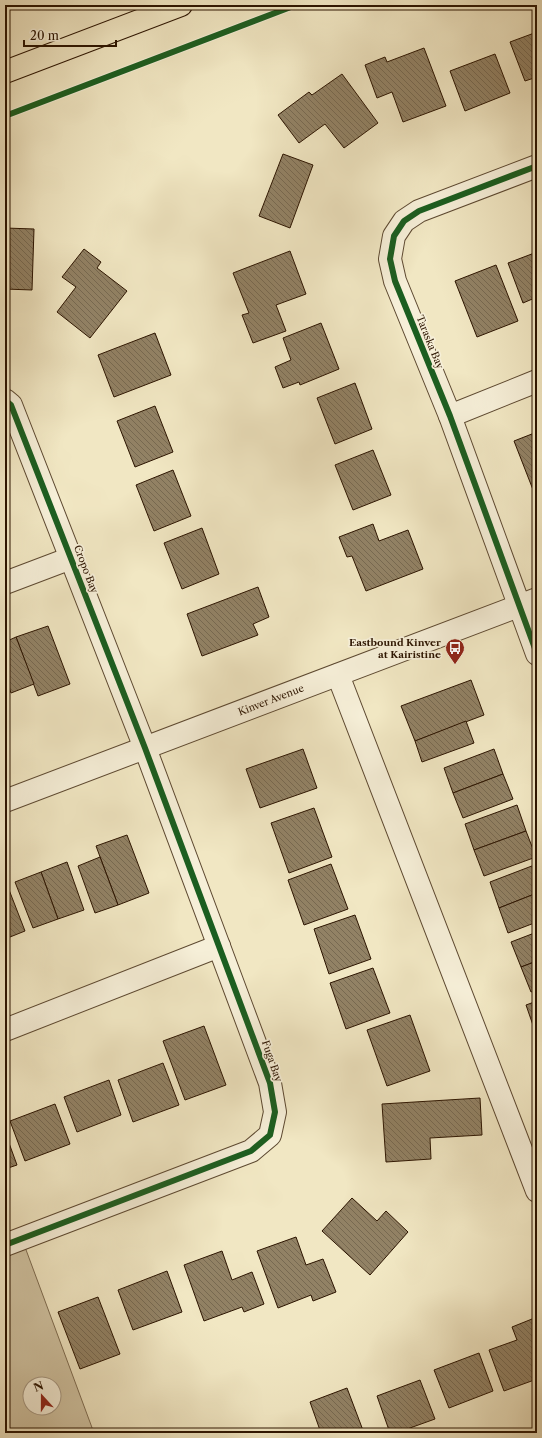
<svg xmlns="http://www.w3.org/2000/svg" width="542" height="1438" font-family="'Libre Caslon Text',serif">
	<style>
		.park { fill: #d0c3a2; stroke: #7e6c51; fill-rule: evenodd }
		.building { fill: url(#building-back-hatch); stroke: #2c1400 }
		.lines { fill: none; stroke-linecap: round; stroke-linejoin: round }
		.minor-casing { stroke: #5d4931; stroke-width: 24 }
		.major-casing { stroke: #2c1400; stroke-width: 24 }
		.minor { stroke: #f6efd8; stroke-width: 22 }
		.major { stroke: #f1e7c3; stroke-width: 22 }
		.cycleway-casing { stroke: #f6efd8; stroke-width: 8 }
		.cycleway { stroke: #1b5e20; stroke-width: 6 }
		.labels { text-anchor: middle; dominant-baseline: central; stroke-width: 3.5; stroke-linejoin: round; paint-order: stroke }
		.street-label { font-size: 10px; fill: #2c1400; stroke: #f6efd8 }
		.poi-label { font-size: 10px; font-weight: bold; fill: #2c1400; stroke: #f6efd8; text-anchor: end }
	</style>
	<defs>
		<pattern id="building-back-hatch" width="6" height="6" patternUnits="userSpaceOnUse"><rect width="6" height="6" fill="#928265"/><path d="M-1 5l2 2M0 0l6 6M5-1l2 2" fill="none" stroke="#776951"/></pattern>
	</defs>
	<rect width="100%" height="100%" fill="#f1e7c3"/>
	<filter id="stains"><feTurbulence type="fractalNoise" baseFrequency=".005" numOctaves="4"/><feColorMatrix values="0 0 0 0 .2 0 0 0 0 .09 0 0 0 0 .02 0 0 0 .5 -.17"/></filter>
	<radialGradient id="worn" r=".72"><stop offset=".6" stop-color="#630" stop-opacity="0"/><stop offset="1" stop-color="#630" stop-opacity=".3"/></radialGradient>
	<path class="park" d="M22,1239L94,1433H5V1247ZM30,1384H54V1408H30Z"/>
	<g class="building">
		<path d="M537,32V77L525,81L510,42Z"/>
		<path d="M424,48L446,106L403,122L392,92L377,98L365,65L385,57L387,62Z"/>
		<path d="M495,54L510,93L465,111L450,71Z"/>
		<path d="M342,74L378,123L344,148L325,124L299,143L278,115L309,92L312,95Z"/>
		<path d="M283,154L313,165L290,228L259,216Z"/>
		<path d="M5,228L34,229L32,290L5,289Z"/>
		<path d="M84,249L101,262L97,268L127,291L90,338L57,312L76,287L62,277Z"/>
		<path d="M290,251L306,294L276,305L286,331L253,343L242,315L249,313L233,273Z"/>
		<path d="M537,252V297L523,303L508,263Z"/>
		<path d="M496,265L518,321L477,337L455,281Z"/>
		<path d="M321,323L339,369L300,385L299,382L283,388L275,367L291,360L283,338Z"/>
		<path d="M155,333L171,375L114,397L98,355Z"/>
		<path d="M355,383L372,429L335,444L317,398Z"/>
		<path d="M155,406L173,452L135,467L117,421Z"/>
		<path d="M537,432V500L514,441Z"/>
		<path d="M373,450L391,495L353,510L335,465Z"/>
		<path d="M173,470L191,516L154,531L136,485Z"/>
		<path d="M373,524L379,541L408,530L423,569L366,591L352,556L347,557L339,537Z"/>
		<path d="M202,528L219,574L182,589L164,543Z"/>
		<path d="M258,587L269,617L253,624L258,635L202,656L187,614Z"/>
		<path d="M48,626L70,684L38,696L16,637Z"/>
		<path d="M16,637L34,684L11,693L5,676V642Z"/>
		<path d="M471,680L484,715L415,741L401,706Z"/>
		<path d="M466,721L474,743L422,762L415,741Z"/>
		<path d="M303,749L317,788L260,808L246,769Z"/>
		<path d="M494,749L503,774L453,793L444,768Z"/>
		<path d="M503,774L513,799L463,818L453,793Z"/>
		<path d="M517,805L526,831L474,850L465,824Z"/>
		<path d="M314,808L332,857L289,873L271,823Z"/>
		<path d="M526,831L536,857L484,876L474,850Z"/>
		<path d="M127,835L149,893L118,905L96,846Z"/>
		<path d="M100,857L118,905L95,913L78,866Z"/>
		<path d="M67,862L84,910L58,919L41,872Z"/>
		<path d="M331,864L348,909L304,925L288,880Z"/>
		<path d="M537,864V893L499,908L490,882Z"/>
		<path d="M41,872L58,919L33,928L15,882Z"/>
		<path d="M6,882L25,931L5,939V883Z"/>
		<path d="M537,893V922L508,933L499,908Z"/>
		<path d="M355,915L371,959L329,974L314,929Z"/>
		<path d="M537,932V961L521,967L511,942Z"/>
		<path d="M537,961V990L531,992L521,967Z"/>
		<path d="M373,968L390,1013L346,1029L330,983Z"/>
		<path d="M537,1001V1030L535,1031L526,1005Z"/>
		<path d="M410,1015L430,1071L387,1086L367,1030Z"/>
		<path d="M204,1026L226,1085L185,1100L163,1041Z"/>
		<path d="M163,1063L179,1105L133,1122L118,1080Z"/>
		<path d="M109,1080L121,1115L77,1132L64,1097Z"/>
		<path d="M480,1098L482,1135L430,1138L431,1159L386,1162L382,1104Z"/>
		<path d="M55,1104L70,1144L25,1161L10,1121Z"/>
		<path d="M5,1132L17,1165L5,1169Z"/>
		<path d="M352,1198L377,1221L386,1211L408,1232L370,1275L322,1231Z"/>
		<path d="M296,1237L306,1265L323,1259L336,1292L313,1301L311,1295L278,1308L257,1251Z"/>
		<path d="M222,1251L232,1280L252,1272L264,1304L244,1312L242,1307L204,1321L184,1265Z"/>
		<path d="M167,1271L182,1312L133,1330L118,1290Z"/>
		<path d="M98,1297L120,1354L80,1369L58,1312Z"/>
		<path d="M537,1317V1379L504,1391L489,1350L517,1340L512,1327Z"/>
		<path d="M479,1353L493,1391L449,1408L434,1370Z"/>
		<path d="M420,1380L435,1419L396,1433H390L377,1396Z"/>
		<path d="M347,1388L364,1433H321L310,1402Z"/>
	</g>
	<g class="lines">
		<defs>
			<g id="minor">
				<path d="M537,166L419,211L404,221L394,236L390,259L395,281L450,416L537,654"/>
				<path d="M5,400L11,405L145,748L270,1083L275,1112L270,1135L251,1151L5,1245"/>
				<path d="M450,416L537,381"/>
				<path d="M5,583L71,558"/>
				<path d="M338,675L537,1191"/>
				<path d="M5,801L537,599"/>
				<path d="M5,1030L219,946"/>
			</g>
			<path id="major" d="M5,72L181,5"/>
		</defs>
		<use href="#minor" class="minor-casing"/>
		<use href="#major" class="major-casing"/>
		<use href="#minor" class="minor"/>
		<use href="#major" class="major"/>
		<defs>
			<g id="cycleway">
				<path d="M5,116L296,5"/>
				<path d="M537,166L419,211L404,221L394,236L390,259L395,281L450,416L537,654"/>
				<path d="M5,400L11,405L145,748L270,1083L275,1112L270,1135L251,1151L5,1245"/>
			</g>
		</defs>
		<use href="#cycleway" class="cycleway-casing"/>
		<use href="#cycleway" class="cycleway"/>
	</g>
	<defs>
		<symbol id="bus-pin" viewBox="-11 -11 22 30"><path d="M0 17L-7.5 6A9.5 9.5 0 1 1 7.5 6Z" fill="#8f2418" stroke="#f6efd8"/><path d="M-5-6H5V4H4V6H2V4H-2V6H-4V4H-5ZM-3.5-4V0h7V-4ZM-3.5 1.2v1.5H-2V1.2ZM2 1.2v1.5H3.5V1.2Z" fill="#fff"/></symbol>
	</defs>
	<g fill-rule="evenodd">
		<use href="#bus-pin" x="444" y="637" width="22" height="30"/>
	</g>
	<g class="labels">
		<g class="street-label">
			<text transform="translate(430 342) rotate(68)">Taraska Bay</text>
			<text transform="translate(86 569) rotate(69)">Cropo Bay</text>
			<text transform="translate(271 700) rotate(-21)">Kinver Avenue</text>
			<text transform="translate(272 1061) rotate(71)">Fuga Bay</text>
		</g>
		<g class="poi-label">
			<text x="441" y="642">Eastbound Kinver<tspan x="441" dy="12">at Kairistine</tspan></text>
		</g>
	</g>
	<rect width="542" height="1438" fill="none" stroke="#f1e7c3" stroke-width="20"/>
	<rect x="6" y="6" width="530" height="1426" fill="none" stroke="#2c1400" stroke-width="2"/>
	<rect x="10" y="10" width="522" height="1418" fill="none" stroke="#2c1400"/>
	<g transform="translate(42 1396) rotate(339)"><circle r="19" fill="#f6efd8" stroke="#a59782"/>
	<path d="M0-3L7 15L0 10L-7 15Z" fill="#8f2418"/>
	<text y="-6" font-size="11" font-weight="bold" text-anchor="middle" fill="#2c1400">N</text>
	</g>
	<path d="M24 40v6h92v-6" fill="none" stroke="#2c1400" stroke-width="2"/>
	<text x="30" y="40" font-size="12" fill="#2c1400" stroke="#f6efd8" stroke-width="3" paint-order="stroke">20 m</text>
	<rect width="100%" height="100%" filter="url(#stains)"/>
	<rect width="100%" height="100%" fill="url(#worn)"/>
</svg>
